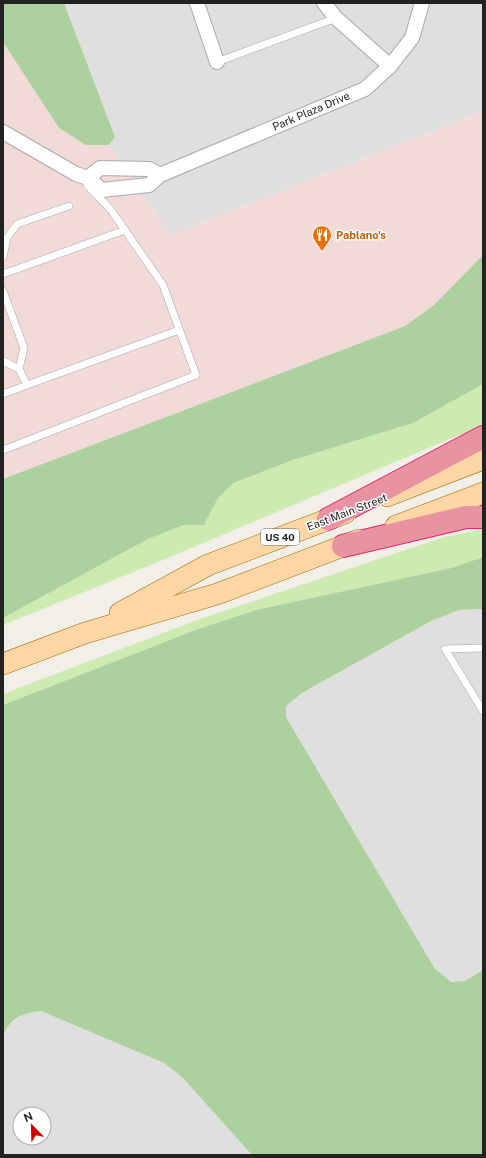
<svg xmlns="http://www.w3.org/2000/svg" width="486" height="1158" font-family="'Public Sans',sans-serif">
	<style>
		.residential { fill: #e0dfdf; fill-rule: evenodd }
		.commercial { fill: #f2dad9 }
		.grass { fill: #cdebb0 }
		.forest { fill: #add19e }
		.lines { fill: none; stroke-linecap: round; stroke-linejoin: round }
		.lane-casing { stroke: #a9a9a9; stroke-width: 8 }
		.street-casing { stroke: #a9a9a9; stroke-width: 16 }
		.primary-casing { stroke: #a06b00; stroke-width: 22 }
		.highway-casing { stroke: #dc2a67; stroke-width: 24 }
		.lane { stroke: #fff; stroke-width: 7 }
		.street { stroke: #fff; stroke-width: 14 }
		.primary { stroke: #fcd6a4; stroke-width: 21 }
		.highway { stroke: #e892a2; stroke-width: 22 }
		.labels { text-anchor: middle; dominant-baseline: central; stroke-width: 3; stroke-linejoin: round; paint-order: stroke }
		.shield { fill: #fff; stroke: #646464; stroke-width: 1 }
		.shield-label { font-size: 10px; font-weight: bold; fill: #222 }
		.street-label { font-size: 11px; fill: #222; stroke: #fff }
		.food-label { font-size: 11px; font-weight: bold; fill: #c56008; stroke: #fff; text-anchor: start }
	</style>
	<rect width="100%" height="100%" fill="#f2efe9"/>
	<g class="residential">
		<path d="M64,3H483V111L170,235L109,145L115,137Z"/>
		<path d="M483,609V970L465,981L450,982L435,969L286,717V706L302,693L431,621L459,610Z"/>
		<path d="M41,1011L164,1063L182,1077L252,1155H3V1036L7,1026L22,1015ZM20,1114H44V1138H20Z"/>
	</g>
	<path class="commercial" d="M3,42L59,128L86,145H109L170,235L483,111V255L434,305L405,326L3,479Z"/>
	<g class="grass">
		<path d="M483,384V425L163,560L3,625V618L148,539L184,525H204L218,498L233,483L293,460L413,423Z"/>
		<path d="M483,529V557L451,568L256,610L198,629L3,705V694L200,619L444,537Z"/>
	</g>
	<g class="forest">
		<path d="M3,3H64L115,137L109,145H86L59,128L3,42Z"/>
		<path d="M483,255V384L413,423L293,460L233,483L218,498L204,525H184L148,539L3,618V479L405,326L434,305Z"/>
		<path d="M483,557V609L459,610L431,621L302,693L286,706V717L435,969L451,982L465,981L483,970V1155H252L182,1077L164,1063L41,1011C23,1014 11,1016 3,1036V705L198,629L256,610L451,568Z"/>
	</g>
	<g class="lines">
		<defs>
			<g id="lane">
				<path d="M217,62L336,18"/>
				<path d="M3,257L7,238L17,224L69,206"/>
				<path d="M3,274L125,230"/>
				<path d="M3,291L24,348L19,369L3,361"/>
				<path d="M27,385L179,330"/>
				<path d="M3,394L27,385L19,369"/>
				<path d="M3,450L196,375L163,285L111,210L87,185"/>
				<path d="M483,648L445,649L483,711"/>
			</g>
			<g id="street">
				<path d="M197,3L217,62"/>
				<path d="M324,3L336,18L390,66"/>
				<path d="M3,132L76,174L88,178L102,190L149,185L160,175L365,89L390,66L412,38L422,3"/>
				<path d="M88,178L100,168L149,169L160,175"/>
			</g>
			<g id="primary">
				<path d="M387,496L483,459"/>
				<path d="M396,526L483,493"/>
				<path d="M120,613L208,565L345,513"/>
				<path d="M3,664L85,633L217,594L359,540"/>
			</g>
			<g id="highway">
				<path d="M328,519L483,437"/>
				<path d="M343,546L466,517H483"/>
			</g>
		</defs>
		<use href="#lane" class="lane-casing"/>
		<use href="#street" class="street-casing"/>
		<use href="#primary" class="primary-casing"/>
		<use href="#highway" class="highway-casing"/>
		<use href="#lane" class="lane"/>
		<use href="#street" class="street"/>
		<use href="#primary" class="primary"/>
		<use href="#highway" class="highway"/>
	</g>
	<defs>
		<symbol id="restaurant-pin" viewBox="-11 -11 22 30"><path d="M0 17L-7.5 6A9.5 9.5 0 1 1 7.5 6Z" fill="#e8710a" stroke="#fff"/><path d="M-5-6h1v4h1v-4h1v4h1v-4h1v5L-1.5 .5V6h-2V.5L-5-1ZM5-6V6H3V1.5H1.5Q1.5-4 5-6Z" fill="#fff"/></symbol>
	</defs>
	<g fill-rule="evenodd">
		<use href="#restaurant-pin" x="311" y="224" width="22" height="30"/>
	</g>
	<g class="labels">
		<rect class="shield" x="261" y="529" width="38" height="16" rx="3"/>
		<g class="shield-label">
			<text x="280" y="537">US 40</text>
		</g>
		<g class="street-label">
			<text transform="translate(311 111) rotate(-23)">Park Plaza Drive</text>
			<text transform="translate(347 512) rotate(-21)">East Main Street</text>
		</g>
		<g class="food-label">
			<text x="336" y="235">Pablano's</text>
		</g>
	</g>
	<rect width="486" height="1158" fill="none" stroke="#222222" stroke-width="8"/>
	<g transform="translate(32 1126) rotate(337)"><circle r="19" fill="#ffffff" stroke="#a7a7a7"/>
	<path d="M0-3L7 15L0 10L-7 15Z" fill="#d40000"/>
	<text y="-6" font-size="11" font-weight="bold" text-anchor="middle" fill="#222222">N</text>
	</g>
</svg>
